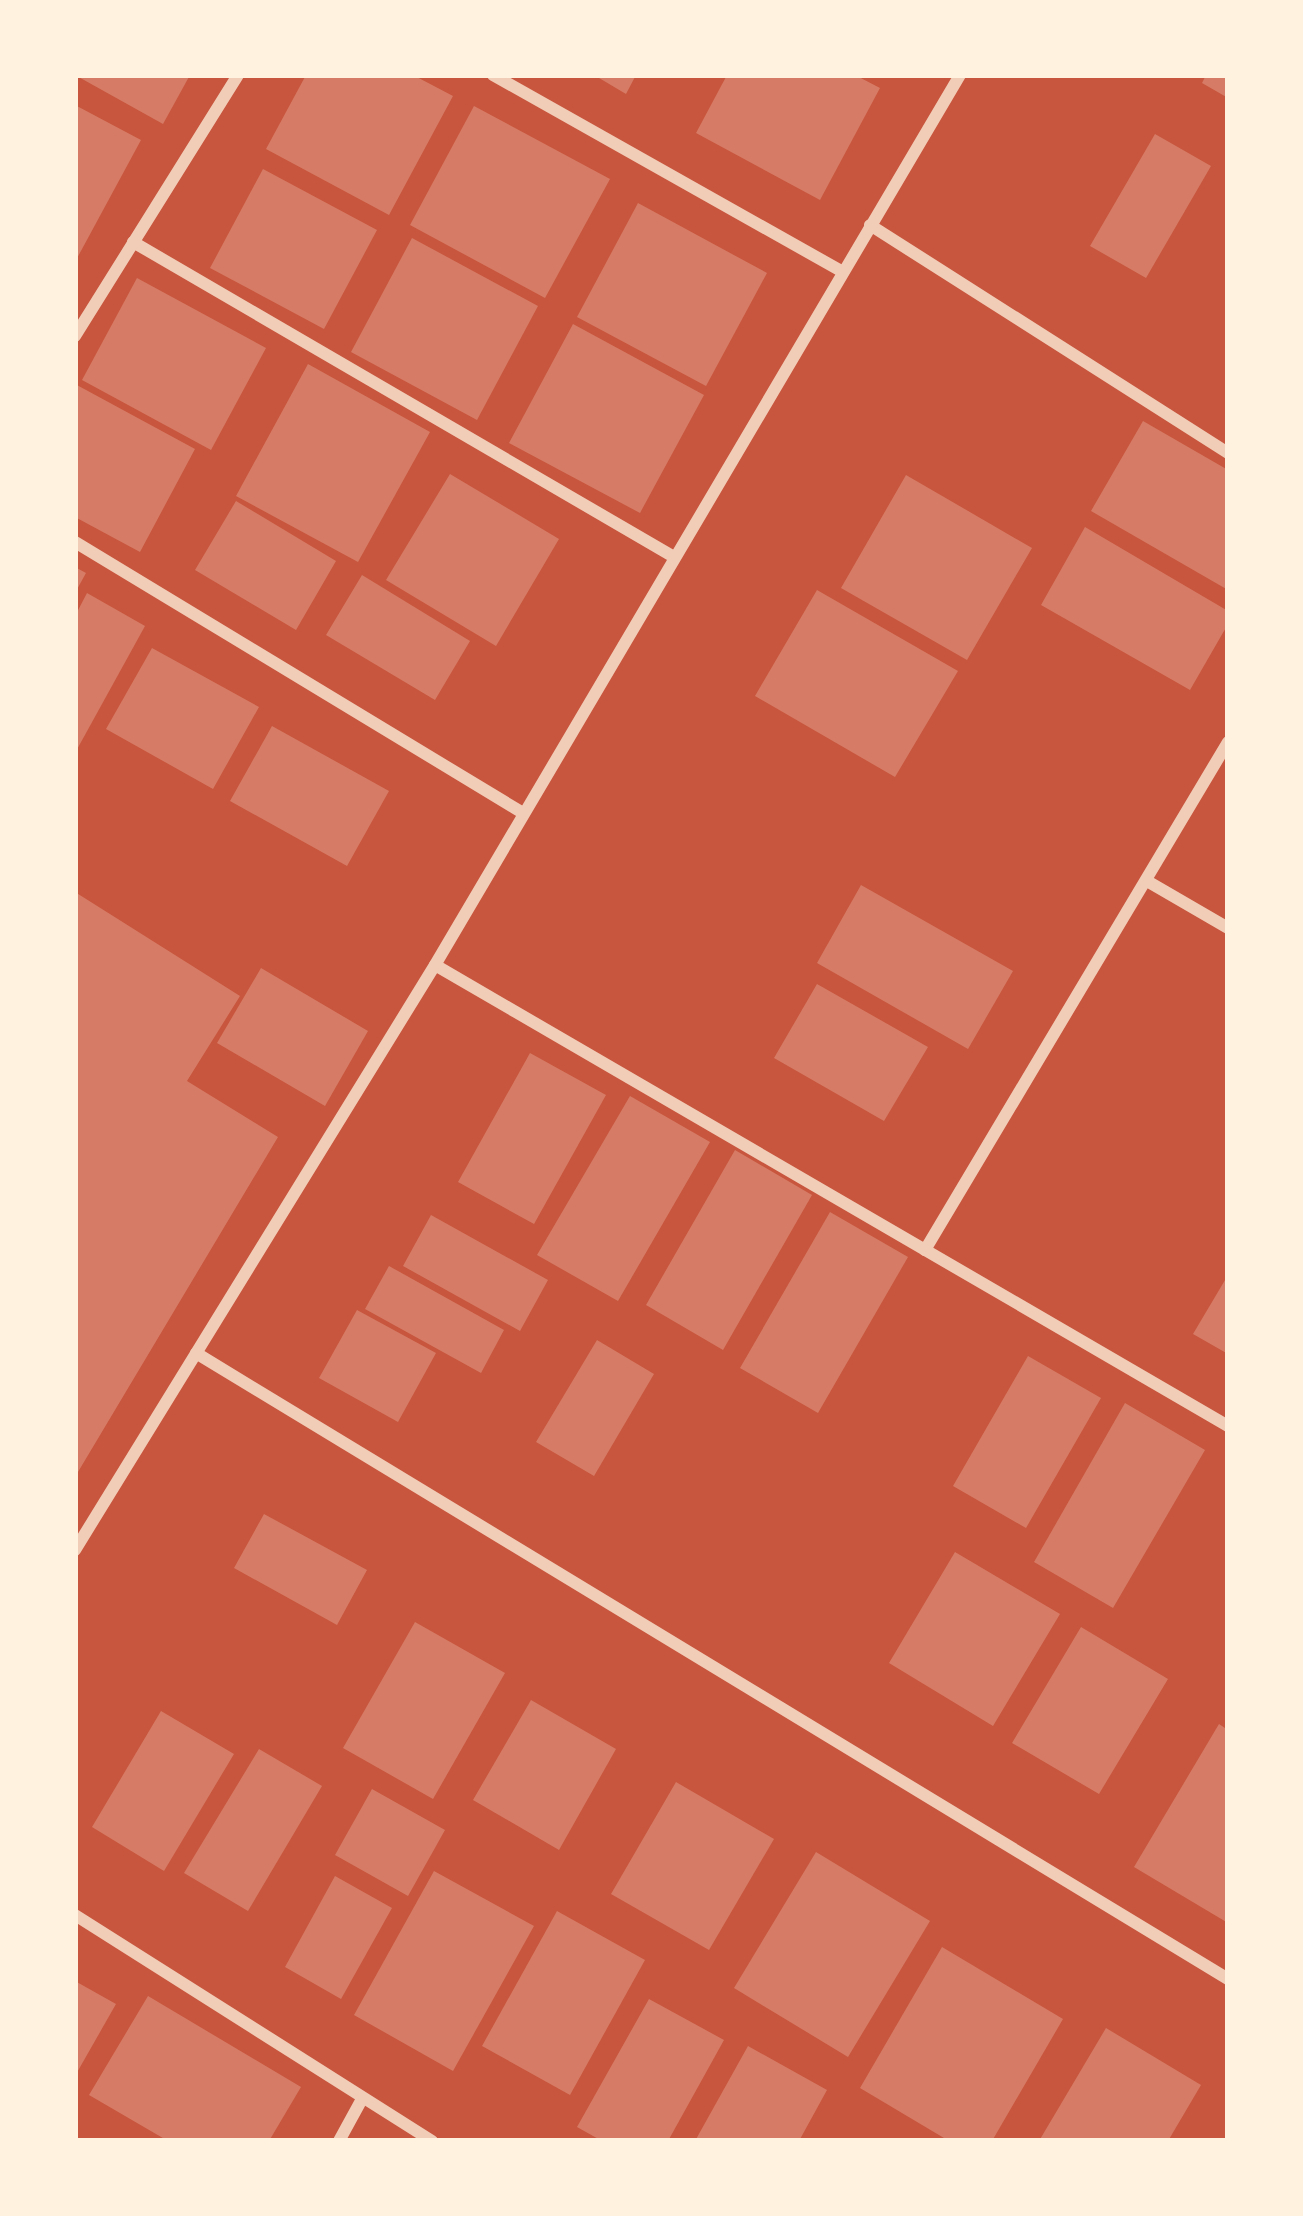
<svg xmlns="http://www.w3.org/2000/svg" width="1303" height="2216" font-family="Lato,sans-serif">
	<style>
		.building { fill: #d67c66 }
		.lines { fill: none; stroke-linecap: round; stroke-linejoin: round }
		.minor { stroke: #f1ccb7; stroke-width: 12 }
	</style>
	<rect width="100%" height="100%" fill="#c8553d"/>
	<g class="building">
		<path d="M75,75H190L163,124Z"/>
		<path d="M306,75H413L453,96L389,215L266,149Z"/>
		<path d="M594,75H636L626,94Z"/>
		<path d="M727,75H855L880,88L820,200L696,133Z"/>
		<path d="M1206,75H1228V98L1202,83Z"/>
		<path d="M75,105L141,140L75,262Z"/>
		<path d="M474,106L610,179L545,298L410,225Z"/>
		<path d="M1155,134L1211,166L1146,278L1090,246Z"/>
		<path d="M263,169L377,230L324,329L210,268Z"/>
		<path d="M638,203L767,273L706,386L577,317Z"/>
		<path d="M412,238L538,306L477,420L351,352Z"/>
		<path d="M137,278L266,348L211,450L82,380Z"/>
		<path d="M573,324L704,395L640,513L509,443Z"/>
		<path d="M308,364L430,432L358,562L236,496Z"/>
		<path d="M75,384L195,449L140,552L75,517Z"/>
		<path d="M1143,421L1228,470V590L1091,511Z"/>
		<path d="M450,474L559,539L496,646L386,580Z"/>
		<path d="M906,475L1032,548L967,660L841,588Z"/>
		<path d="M236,501L336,561L296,630L195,570Z"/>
		<path d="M1085,527L1228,611V624L1190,690L1041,605Z"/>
		<path d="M75,567L86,573L75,593Z"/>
		<path d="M362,575L470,641L435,700L326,635Z"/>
		<path d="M817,590L958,671L895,777L755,696Z"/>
		<path d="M87,593L145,626L75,753V616Z"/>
		<path d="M152,648L259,707L213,789L106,729Z"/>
		<path d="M272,726L389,791L347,866L230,801Z"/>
		<path d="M861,885L1013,971L968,1049L817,963Z"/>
		<path d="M75,892L240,996L187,1081L278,1137L75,1477Z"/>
		<path d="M261,968L368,1031L325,1106L217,1043Z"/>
		<path d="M817,984L928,1047L884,1121L774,1058Z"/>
		<path d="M530,1053L606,1095L534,1224L458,1182Z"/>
		<path d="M630,1096L710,1142L618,1301L537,1255Z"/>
		<path d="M735,1150L812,1195L723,1350L646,1305Z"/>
		<path d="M830,1212L908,1257L818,1413L740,1368Z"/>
		<path d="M431,1215L548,1280L520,1331L403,1266Z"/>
		<path d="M389,1266L504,1330L481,1373L365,1309Z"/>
		<path d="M1228,1275V1354L1193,1334Z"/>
		<path d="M357,1310L436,1353L398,1422L319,1378Z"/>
		<path d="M597,1340L654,1374L594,1476L536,1442Z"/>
		<path d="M1028,1356L1101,1398L1026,1528L953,1486Z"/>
		<path d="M1125,1403L1205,1450L1113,1608L1034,1562Z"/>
		<path d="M264,1514L367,1570L337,1625L234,1568Z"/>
		<path d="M955,1552L1060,1614L993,1726L889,1663Z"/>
		<path d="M415,1622L505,1673L433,1799L343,1748Z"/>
		<path d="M1081,1627L1168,1679L1099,1794L1012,1743Z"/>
		<path d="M531,1700L616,1749L559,1850L473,1800Z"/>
		<path d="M161,1711L234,1754L164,1871L92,1827Z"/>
		<path d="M1219,1724L1228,1730V1923L1134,1867Z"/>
		<path d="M259,1749L322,1786L248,1911L184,1873Z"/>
		<path d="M676,1782L774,1839L709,1950L611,1894Z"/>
		<path d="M372,1789L445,1830L408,1896L335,1855Z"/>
		<path d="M816,1852L930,1921L848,2057L734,1988Z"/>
		<path d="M434,1871L534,1926L453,2071L354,2015Z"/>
		<path d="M335,1876L392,1908L341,1999L285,1967Z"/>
		<path d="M557,1911L645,1960L570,2095L482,2046Z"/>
		<path d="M942,1947L1063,2019L992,2141H949L860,2088Z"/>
		<path d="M75,1981L116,2004L75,2076Z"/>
		<path d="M148,1996L301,2087L269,2141H168L89,2095Z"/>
		<path d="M649,1999L724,2040L668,2141H602L577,2127Z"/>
		<path d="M1106,2028L1201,2085L1168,2141H1039Z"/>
		<path d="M748,2046L827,2090L799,2141H695Z"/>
	</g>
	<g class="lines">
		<g class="minor">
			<path d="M493,75L843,272"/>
			<path d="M870,225L1228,453"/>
			<path d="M133,242L674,557"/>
			<path d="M75,336L238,75"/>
			<path d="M75,542L523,813"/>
			<path d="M1147,881L1228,928"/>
			<path d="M435,965L1228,1426"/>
			<path d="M925,1250L1228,742"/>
			<path d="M196,1353L1228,1979"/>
			<path d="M75,1550L435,965L960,75"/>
			<path d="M75,1915L432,2141"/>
			<path d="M339,2141L362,2099"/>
		</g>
	</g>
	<rect width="1303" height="2216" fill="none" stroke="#fff3e0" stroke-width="156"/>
</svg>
